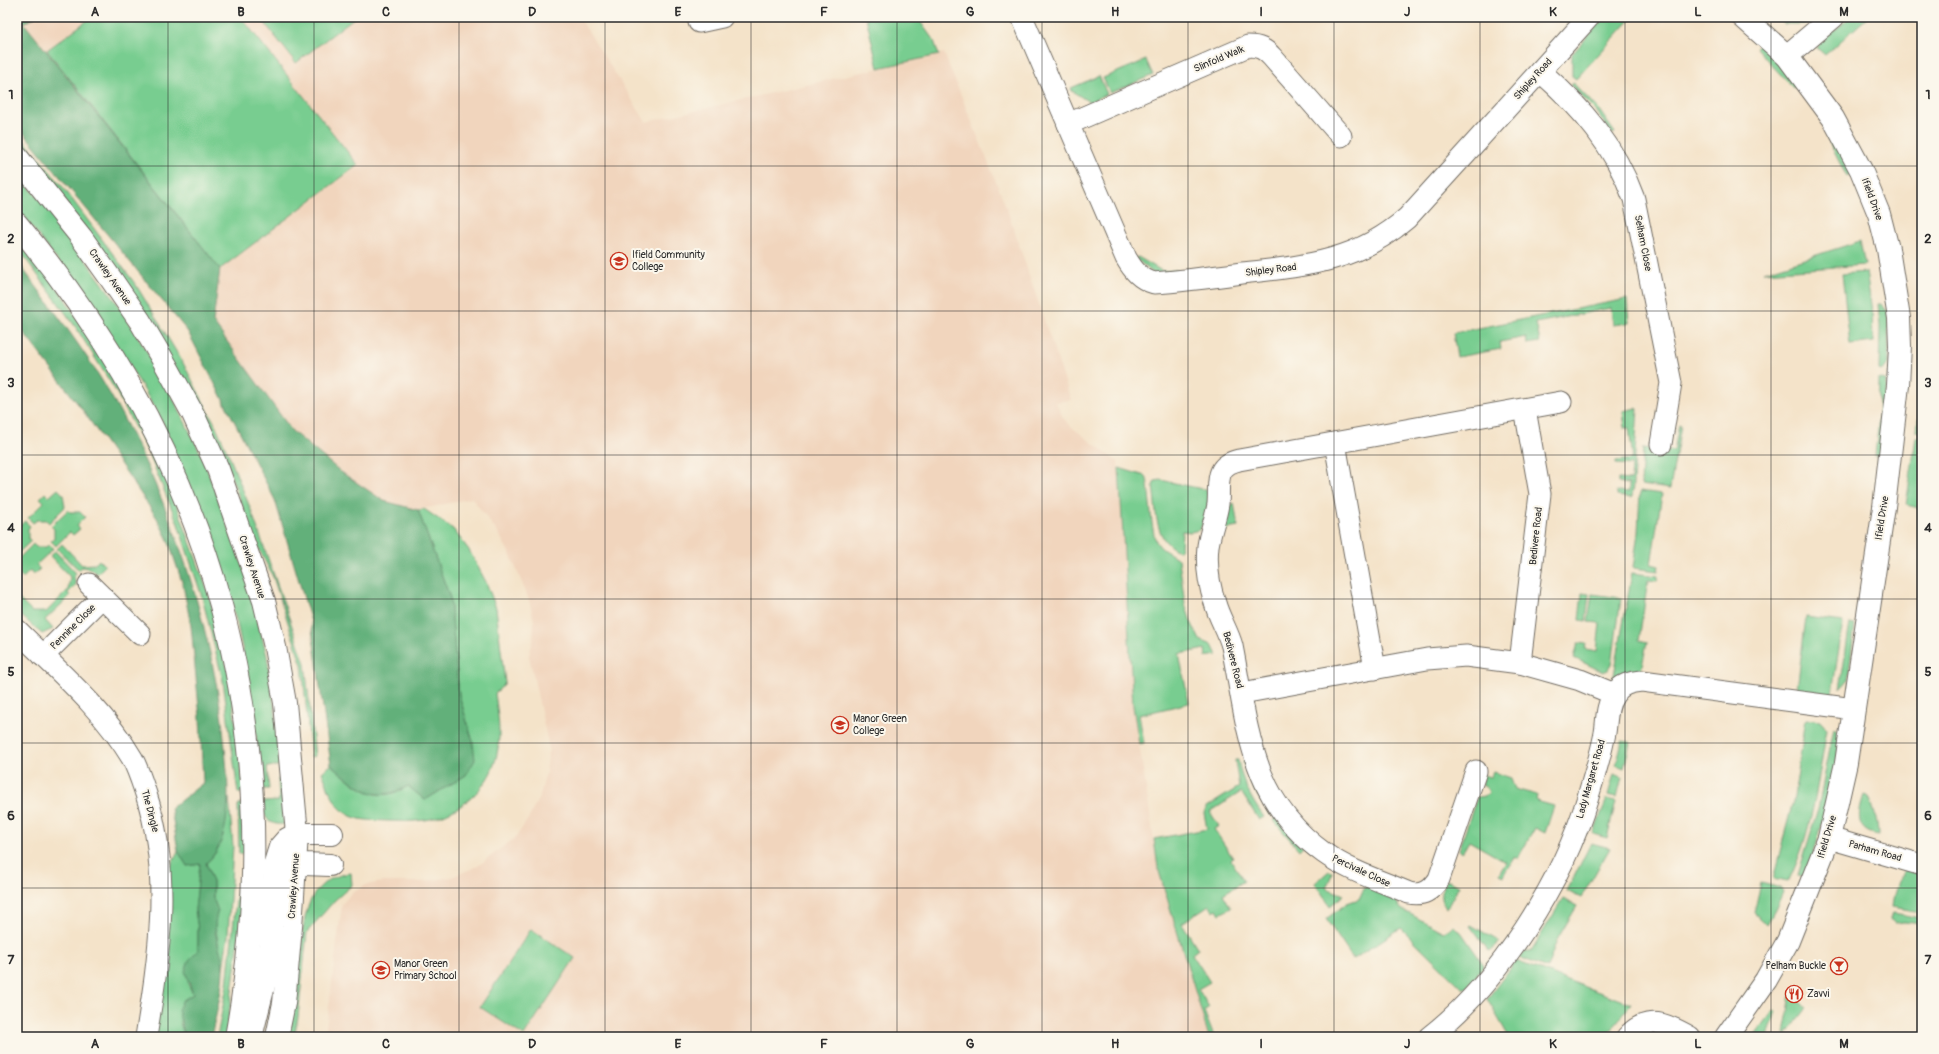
<svg xmlns="http://www.w3.org/2000/svg" width="1939" height="1054" font-family="Pangolin,sans-serif">
	<style>
		.built { fill: #f1d5bd }
		.green { fill: #78cd90; stroke: #527c5e }
		.forest { fill: #62b07a; stroke: #466e52 }
		.lines { fill: none; stroke-linecap: round; stroke-linejoin: round }
		.minor-casing { stroke: #716b62; stroke-width: 23 }
		.tertiary-casing { stroke: #716b62; stroke-width: 24 }
		.primary-casing { stroke: #716b62; stroke-width: 24 }
		.minor { stroke: #fff; stroke-width: 21 }
		.tertiary { stroke: #fff; stroke-width: 22 }
		.primary { stroke: #fff; stroke-width: 22 }
		.grid { fill: none; stroke: #2b2b2b; stroke-width: 1; stroke-opacity: 0.55 }
		.labels { text-anchor: middle; dominant-baseline: central; stroke-width: 4; stroke-linejoin: round; paint-order: stroke }
		.street-label { font-size: 10px; fill: #2b2b2b; stroke: #fbf7ec }
		.poi-label { font-size: 10px; fill: #2b2b2b; stroke: #fbf7ec; text-anchor: start }
		.neatline { fill: none; stroke: #2b2b2b; stroke-width: 1.5 }
		.grid-label { font-size: 13px; text-anchor: middle; font-weight: bold; fill: #2b2b2b }
	</style>
	<rect width="100%" height="100%" fill="#fbf7ec"/>
	<filter id="ink" filterUnits="userSpaceOnUse"><feTurbulence type="fractalNoise" baseFrequency=".025" numOctaves="2"/><feDisplacementMap in="SourceGraphic" scale="8" xChannelSelector="R" yChannelSelector="G"/><feConvolveMatrix kernelMatrix="1 2 1 2 8 2 1 2 1" color-interpolation-filters="sRGB"/></filter>
	<filter id="wash" filterUnits="userSpaceOnUse"><feTurbulence type="fractalNoise" baseFrequency=".012" numOctaves="4" result="noise"/><feDisplacementMap in="SourceGraphic" scale="16" xChannelSelector="R" yChannelSelector="G"/><feGaussianBlur stdDeviation="0.9" result="paint"/><feColorMatrix in="noise" values="0 0 0 0 0 0 0 0 0 0 0 0 0 0 0 0 0 1.4 0 .05"/><feComposite in="paint" operator="in"/></filter>
	<g filter="url(#wash)">
		<rect width="100%" height="100%" fill="#f4e3c9"/>
		<path class="built" d="M35,17H579L646,122L944,53L1007,209L1071,400L1056,402L1063,418L1074,429L1118,462L1133,706L1146,788L1158,868L1209,1037H325L342,904L352,893L366,885L382,882H420L452,877L478,866L516,837L530,816L540,795L546,773L549,748L529,656L533,640L534,621L529,600L511,556L499,534L472,498L418,510L384,501L341,472L292,431L213,322L219,269L24,23Z"/>
		<g class="green">
			<path d="M92,17H241L358,165L220,269L47,50Z"/>
			<path d="M260,17H355L296,63Z"/>
			<path d="M866,17H917L934,41L939,55L878,68Z"/>
			<path d="M1605,17H1633L1576,79L1572,76V54Z"/>
			<path d="M1786,17H1813L1805,24H1784L1781,21Z"/>
			<path d="M1850,17H1868L1825,55L1817,48L1820,43Z"/>
			<path d="M1760,44L1769,51L1798,85L1793,88L1756,48Z"/>
			<path d="M1146,60L1153,75L1110,93L1103,78Z"/>
			<path d="M1099,76L1107,94L1089,102L1072,91L1071,88Z"/>
			<path d="M1573,83L1599,110L1615,133L1612,134L1597,112L1570,85Z"/>
			<path d="M17,132L63,187L136,285L182,361L214,422L228,453L251,510L305,663L315,756L311,757L302,665L273,577L258,547L223,455L59,192L17,141Z"/>
			<path d="M1833,137L1852,170L1851,174L1847,177L1827,138Z"/>
			<path d="M24,181L47,208L120,307L165,382L202,456L247,578L267,656L283,765L267,767L269,789H262L252,698L246,666L237,623L207,530L163,424L142,386L84,295L17,208V195Z"/>
			<path d="M17,237L59,290L120,385L169,483L209,595L230,679L244,793H238L223,681L202,597L178,524L149,454L114,388L75,326L17,247Z"/>
			<path d="M1860,241L1865,265L1764,272Z"/>
			<path d="M1138,257L1162,271L1177,270V273H1153L1135,258Z"/>
			<path d="M1866,272L1872,311L1873,342L1850,345L1842,274Z"/>
			<path d="M1627,299L1629,323L1613,325L1611,308L1536,323L1540,342L1527,344L1526,337L1500,342L1501,349L1457,357L1453,333Z"/>
			<path d="M1878,304H1881L1888,312L1889,364L1881,371L1879,370L1880,326Z"/>
			<path d="M1879,379L1886,380L1881,454L1878,456H1875L1878,427Z"/>
			<path d="M1921,391H1922V432L1917,431Z"/>
			<path d="M1636,408L1638,409L1632,498L1617,496V491L1629,492V484L1618,483V479L1631,480L1632,465L1616,464V461L1633,459L1629,428H1625L1623,411Z"/>
			<path d="M1679,424L1681,425L1670,489L1641,485L1643,448L1674,451Z"/>
			<path d="M1916,437H1922V485L1919,508L1906,505Z"/>
			<path d="M1119,468L1145,476L1147,479C1150,493 1151,534 1157,543C1163,552 1172,553 1179,560L1185,604L1191,622L1200,640L1212,645L1217,655L1206,657L1205,649L1179,654L1189,703L1139,715L1144,743L1139,744L1133,706Z"/>
			<path d="M1161,480L1202,489L1206,490C1212,499 1205,522 1199,530L1191,532L1182,531L1181,547L1179,551C1153,541 1157,509 1153,486L1155,481Z"/>
			<path d="M58,489L63,494L65,507L49,523L46,520H37L33,523L28,518L44,502L40,498L45,493L49,497Z"/>
			<path d="M1640,491L1662,494L1651,564L1659,566L1658,571L1633,568L1638,533Z"/>
			<path d="M1234,503L1238,527L1221,530L1222,524L1228,520L1231,505Z"/>
			<path d="M424,509L453,529L469,550L486,582L496,608L505,683L495,694C499,721 503,746 491,772C479,797 452,816 425,820C413,822 400,821 388,821C371,820 355,822 342,810C332,801 327,784 322,772L331,765C357,786 374,807 408,786L425,800L466,775L473,742L459,695L450,598L418,510Z"/>
			<path d="M68,510L70,512H80L85,517L77,525L80,529L73,535L70,532L56,546L51,541L54,539V529L51,526Z"/>
			<path d="M25,521L30,526L28,529V538L31,541L17,554V528Z"/>
			<path d="M33,544L36,547H46L49,544L53,549L36,565L40,569L33,575L30,571L23,578L19,574V563L17,560Z"/>
			<path d="M62,544L82,565L95,564L99,560L105,566L97,574L92,569L82,567L79,570L57,549Z"/>
			<path d="M55,551L76,573L74,576L76,585L68,593L70,596L45,620L53,629L42,634L17,612V597L32,612H46L68,590L70,577L50,556Z"/>
			<path d="M1632,573L1658,576L1657,581L1648,580L1639,640L1647,642L1641,671L1613,681Z"/>
			<path d="M1582,593L1589,594L1586,621L1579,620Z"/>
			<path d="M1592,594L1621,598L1612,664L1608,670L1603,672L1574,658L1578,643L1586,644L1585,649L1597,651L1600,623L1588,622Z"/>
			<path d="M1806,617L1843,622L1832,693L1829,694L1797,689Z"/>
			<path d="M1850,623L1855,624L1848,680L1840,689Z"/>
			<path d="M1806,719L1820,721L1827,729C1818,780 1812,835 1788,882L1773,879L1794,797Z"/>
			<path d="M1834,727C1851,741 1813,854 1806,877L1798,875L1818,809Z"/>
			<path d="M1622,741L1630,742L1624,768L1616,765Z"/>
			<path d="M1235,760H1238C1242,781 1251,800 1264,817L1259,820L1241,792L1210,812L1219,826L1214,829L1233,858L1231,860L1244,881L1223,894L1231,908L1220,914L1217,909L1213,911L1209,905L1182,923L1198,949L1192,954L1210,982L1198,989L1209,1007L1204,1011L1214,1037H1209L1158,868L1154,839L1207,829L1204,813L1207,807L1239,787Z"/>
			<path d="M1243,760L1247,762L1273,812L1270,815L1253,788Z"/>
			<path d="M1493,772L1511,778L1515,789L1537,795L1536,801L1554,806L1545,833L1535,828L1518,858L1515,856L1503,876L1499,874L1506,862L1469,841L1462,853L1459,850L1477,797L1485,796L1489,792L1487,788L1482,785L1484,775L1491,777Z"/>
			<path d="M1614,774L1622,777L1617,797L1608,795Z"/>
			<path d="M278,779H281L284,824C268,826 263,816 262,802L279,801Z"/>
			<path d="M1864,795L1869,797C1874,809 1878,822 1878,835C1854,831 1858,813 1864,795Z"/>
			<path d="M229,798L233,846L228,936L223,969L214,920L218,911L213,898V882L206,863C225,849 225,820 229,798Z"/>
			<path d="M1607,799L1616,801L1607,838L1593,834Z"/>
			<path d="M241,803L245,853L239,854L238,805Z"/>
			<path d="M1277,817L1303,846L1299,850L1273,820Z"/>
			<path d="M1591,843L1610,848L1581,898L1567,891Z"/>
			<path d="M178,851L187,866L200,864L195,910L198,929V951L189,960L188,984L193,994L182,1001L180,1023L185,1037H154L168,871Z"/>
			<path d="M1907,870L1922,872V912L1892,907C1894,894 1896,878 1907,870Z"/>
			<path d="M1329,871L1333,872L1326,888L1344,895L1330,906L1315,883Z"/>
			<path d="M351,873L352,885L335,900L307,932L298,1017L294,1037H288C293,1014 296,991 299,967C304,927 300,880 351,873Z"/>
			<path d="M244,880L240,931L226,1037H217L227,985L238,881Z"/>
			<path d="M1446,880L1459,886L1447,908C1437,899 1441,891 1446,880Z"/>
			<path d="M1761,883L1781,888L1783,892L1775,910L1767,924L1754,913Z"/>
			<path d="M1373,886L1392,895L1401,909L1443,932L1453,926L1461,932L1484,965L1467,988H1462L1401,928L1353,959L1326,919L1347,903L1359,899L1364,888Z"/>
			<path d="M1563,899L1577,906L1558,938L1547,968L1519,957L1525,951H1531Z"/>
			<path d="M1893,913L1922,918V924L1904,922L1894,923L1891,919Z"/>
			<path d="M1471,925L1500,942L1490,951L1488,950L1470,926Z"/>
			<path d="M531,929L575,958L524,1036L480,1007Z"/>
			<path d="M1516,961L1631,1004L1605,1037H1509L1487,999Z"/>
			<path d="M1791,995L1807,1008L1786,1035L1784,1034Z"/>
			<path d="M1774,1010L1776,1011L1768,1037H1754Z"/>
		</g>
		<g class="forest">
			<path d="M17,17H35L24,23L220,269L213,322L292,431L341,472L384,501L418,510L450,598L459,695L473,742L475,760L466,775L425,800L408,786C373,806 358,786 331,765L311,622L275,500L188,332L17,125Z"/>
			<path d="M17,261C45,298 73,335 98,374C166,483 217,632 226,760C229,791 232,842 206,863L213,882V898L218,911C209,934 224,950 223,971C222,993 216,1015 211,1037H185L178,1010L182,1001L193,994L185,971L189,960L198,951V929L195,910L200,864L187,866L178,851L171,808L203,783L200,718L191,626L183,585L168,540L157,518L126,472L81,408L17,324Z"/>
		</g>
	</g>
	<g filter="url(#ink)">
		<g class="lines">
			<defs>
				<g id="minor">
					<path d="M1022,17L1126,258C1133,270 1140,279 1154,283C1184,281 1213,277 1242,273C1305,266 1357,262 1407,218L1589,17"/>
					<path d="M699,22L722,17"/>
					<path d="M1540,71C1582,108 1615,146 1634,199L1671,383L1661,444"/>
					<path d="M1068,124L1248,46C1259,46 1265,49 1272,57L1341,136"/>
					<path d="M1335,443L1375,669"/>
					<path d="M89,584L140,634"/>
					<path d="M17,630C57,670 103,709 132,758C138,769 142,782 146,794C172,874 159,957 146,1037"/>
					<path d="M43,656L102,597"/>
					<path d="M1520,663L1540,494L1525,409"/>
					<path d="M1242,693L1427,659L1466,656L1520,663L1580,680L1614,694"/>
					<path d="M1476,771L1439,879C1431,891 1423,896 1409,893C1381,881 1349,871 1324,853C1250,800 1248,727 1232,646C1228,631 1219,618 1215,603C1209,585 1206,565 1208,546C1210,532 1216,518 1218,504C1220,483 1213,466 1239,460L1561,402"/>
					<path d="M1829,838L1922,865"/>
					<path d="M1429,1037C1499,983 1563,881 1588,797C1594,776 1601,755 1605,733C1607,720 1606,706 1614,695C1620,684 1631,682 1642,681L1854,709"/>
					<path d="M1627,1037C1647,1014 1667,1024 1690,1037"/>
				</g>
				<g id="tertiary">
					<path d="M1787,56L1833,17"/>
					<path d="M1726,1037L1766,980L1788,941L1829,838L1846,763L1884,507L1898,385L1900,346L1899,318L1888,249L1879,214L1861,170L1833,118L1787,56L1743,17"/>
				</g>
				<g id="primary">
					<path d="M17,157L81,237L111,279L140,321L166,365L193,414L218,469L264,601L275,647L285,703L297,834L291,927L284,1003L277,1037"/>
					<path d="M17,224C214,459 291,734 236,1037"/>
					<path d="M283,858L304,864L330,865"/>
					<path d="M251,1037L265,981L270,947L275,863L280,847L287,839L297,834H332"/>
				</g>
			</defs>
			<use href="#minor" class="minor-casing"/>
			<use href="#tertiary" class="tertiary-casing"/>
			<use href="#primary" class="primary-casing"/>
			<use href="#minor" class="minor"/>
			<use href="#tertiary" class="tertiary"/>
			<use href="#primary" class="primary"/>
		</g>
	</g>
	<path class="grid" d="M168,17V1037M314,17V1037M459,17V1037M605,17V1037M751,17V1037M897,17V1037M1042,17V1037M1188,17V1037M1334,17V1037M1480,17V1037M1625,17V1037M1771,17V1037M17,166H1922M17,311H1922M17,455H1922M17,599H1922M17,743H1922M17,888H1922"/>
	<defs>
		<symbol id="school-ring" viewBox="-11 -11 22 22"><circle r="9.5" fill="#fbf7ec" stroke="#c8321e" stroke-width="1.5"/><path d="M0-5L7-2L0 1L-7-2ZM-4 1L0 2.5L4 1V4Q0 6-4 4Z" fill="#c8321e"/></symbol>
		<symbol id="bar-ring" viewBox="-11 -11 22 22"><circle r="9.5" fill="#fbf7ec" stroke="#c8321e" stroke-width="1.5"/><path d="M-6-5H6L.8 .8V4.5H3.5V6h-7V4.5H-.8V.8Z" fill="#c8321e"/></symbol>
		<symbol id="restaurant-ring" viewBox="-11 -11 22 22"><circle r="9.5" fill="#fbf7ec" stroke="#c8321e" stroke-width="1.5"/><path d="M-5-6h1v4h1v-4h1v4h1v-4h1v5L-1.5 .5V6h-2V.5L-5-1ZM5-6V6H3V1.5H1.5Q1.5-4 5-6Z" fill="#c8321e"/></symbol>
	</defs>
	<g fill-rule="evenodd">
		<use href="#school-ring" x="609" y="251" width="20" height="20"/>
		<use href="#school-ring" x="830" y="715" width="20" height="20"/>
		<use href="#bar-ring" x="1829" y="956" width="20" height="20"/>
		<use href="#school-ring" x="371" y="960" width="20" height="20"/>
		<use href="#restaurant-ring" x="1784" y="984" width="20" height="20"/>
	</g>
	<g class="labels">
		<g class="street-label">
			<text transform="translate(1219 59) rotate(-23)">Slinfold Walk</text>
			<text transform="translate(1533 79) rotate(-48)">Shipley Road</text>
			<text transform="translate(1872 199) rotate(70)">Ifield Drive</text>
			<text transform="translate(1643 243) rotate(79)">Selham Close</text>
			<text transform="translate(1271 270) rotate(-7)">Shipley Road</text>
			<text transform="translate(110 277) rotate(55)">Crawley Avenue</text>
			<text transform="translate(1882 518) rotate(-81)">Ifield Drive</text>
			<text transform="translate(1536 536) rotate(-84)">Bedivere Road</text>
			<text transform="translate(252 567) rotate(72)">Crawley Avenue</text>
			<text transform="translate(73 627) rotate(-45)">Pennine Close</text>
			<text transform="translate(1233 660) rotate(76)">Bedivere Road</text>
			<text transform="translate(1591 779) rotate(-74)">Lady Margaret Road</text>
			<text transform="translate(150 811) rotate(75)">The Dingle</text>
			<text transform="translate(1827 837) rotate(-73)">Ifield Drive</text>
			<text transform="translate(1875 851) rotate(16)">Parham Road</text>
			<text transform="translate(1361 871) rotate(25)">Percivale Close</text>
			<text transform="translate(294 886) rotate(-86)">Crawley Avenue</text>
		</g>
		<g class="poi-label">
			<text x="632" y="255">Ifield Community<tspan x="632" dy="12">College</tspan></text>
			<text x="853" y="719">Manor Green<tspan x="853" dy="12">College</tspan></text>
			<text x="394" y="964">Manor Green<tspan x="394" dy="12">Primary School</tspan></text>
			<text x="1826" y="966" text-anchor="end">Pelham Buckle</text>
			<text x="1807" y="994">Zavvi</text>
		</g>
	</g>
	<rect width="1939" height="1054" fill="none" stroke="#fbf7ec" stroke-width="44"/>
	<rect x="22" y="22" width="1895" height="1010" class="neatline"/>
	<g class="grid-label">
		<text x="95" y="16">A</text>
		<text x="241" y="16">B</text>
		<text x="386" y="16">C</text>
		<text x="532" y="16">D</text>
		<text x="678" y="16">E</text>
		<text x="824" y="16">F</text>
		<text x="970" y="16">G</text>
		<text x="1115" y="16">H</text>
		<text x="1261" y="16">I</text>
		<text x="1407" y="16">J</text>
		<text x="1553" y="16">K</text>
		<text x="1698" y="16">L</text>
		<text x="1844" y="16">M</text>
		<text x="11" y="99">1</text>
		<text x="1928" y="99">1</text>
		<text x="11" y="243">2</text>
		<text x="1928" y="243">2</text>
		<text x="11" y="387">3</text>
		<text x="1928" y="387">3</text>
		<text x="11" y="532">4</text>
		<text x="1928" y="532">4</text>
		<text x="11" y="676">5</text>
		<text x="1928" y="676">5</text>
		<text x="11" y="820">6</text>
		<text x="1928" y="820">6</text>
		<text x="11" y="964">7</text>
		<text x="1928" y="964">7</text>
		<text x="95" y="1048">A</text>
		<text x="241" y="1048">B</text>
		<text x="386" y="1048">C</text>
		<text x="532" y="1048">D</text>
		<text x="678" y="1048">E</text>
		<text x="824" y="1048">F</text>
		<text x="970" y="1048">G</text>
		<text x="1115" y="1048">H</text>
		<text x="1261" y="1048">I</text>
		<text x="1407" y="1048">J</text>
		<text x="1553" y="1048">K</text>
		<text x="1698" y="1048">L</text>
		<text x="1844" y="1048">M</text>
	</g>
</svg>
